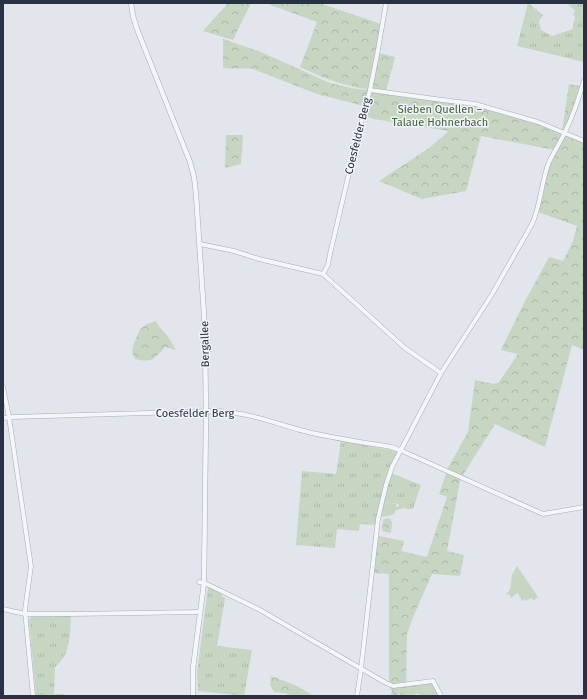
<svg xmlns="http://www.w3.org/2000/svg" width="587" height="699" font-family="'Fira Sans',sans-serif">
	<style>
		.grass { fill: url(#grass-tufts) }
		.forest { fill: url(#forest-crowns) }
		.garden { fill: #c6d6c2 }
		.lines { fill: none; stroke-linecap: round; stroke-linejoin: round }
		.stream { stroke: #9ab1cf; stroke-width: 1 }
		.minor-casing { stroke: #a6acb7; stroke-width: 5 }
		.tertiary-casing { stroke: #a6acb7; stroke-width: 5.5 }
		.minor { stroke: #f5f6f9; stroke-width: 4 }
		.tertiary { stroke: #f5f6f9; stroke-width: 4.5 }
		.labels { text-anchor: middle; dominant-baseline: central; stroke-width: 3; stroke-linejoin: round; paint-order: stroke }
		.park-label { font-size: 11px; fill: #3b6334; stroke: #f2f4f9 }
		.street-label { font-size: 11px; fill: #283245; stroke: #f2f4f9 }
	</style>
	<defs>
		<pattern id="grass-tufts" width="24" height="20" patternUnits="userSpaceOnUse"><rect width="24" height="20" fill="#c6d6c2"/><path d="M3 7l-1-3M5 7V3M7 7l1-3M15 17l-1-3M17 17v-4M19 17l1-3" fill="none" stroke="#aab8a8"/></pattern>
		<pattern id="forest-crowns" width="20" height="18" patternUnits="userSpaceOnUse"><rect width="20" height="18" fill="#c6d6c2"/><path d="M2 6a3 3 0 1 1 6 0M12 15a3 3 0 1 1 6 0" fill="none" stroke="#aab8a8"/></pattern>
	</defs>
	<rect width="100%" height="100%" fill="#e2e5ec"/>
	<g class="grass">
		<path d="M528,3L543,15L539,21L541,30L552,36L573,29C572,24 575,21 575,17L573,15L575,11L567,3H584V62L517,46Z"/>
		<path d="M341,441L396,451L398,452L386,477L377,525L360,524L359,531L337,529L335,548L296,545L302,471L336,474Z"/>
		<path d="M391,473L421,485L413,509H405L406,507L402,503L399,504L384,502L389,478Z"/>
		<path d="M208,587L222,593V597L225,598L217,646L252,650L244,696L198,691L197,672Z"/>
		<path d="M71,616C70,635 71,654 55,667L54,694H63L66,696H36L29,620L31,617Z"/>
		<path d="M429,682L433,684L434,686L414,695V696H401L396,689L397,686Z"/>
	</g>
	<g class="forest">
		<path d="M228,3H251L233,40L203,31Z"/>
		<path d="M265,3H322V4L381,24L368,89C342,86 324,78 300,67L317,22Z"/>
		<path d="M223,39L261,52L330,83L351,88L368,90L364,106L317,94L253,69C243,68 233,69 223,68Z"/>
		<path d="M379,53L395,57L386,91L372,89Z"/>
		<path d="M569,84L581,86L573,112L565,131H562Z"/>
		<path d="M371,91L471,105L537,122L562,135L555,150L481,136L466,191L422,199L379,181L429,148L449,131L374,119L364,116Z"/>
		<path d="M226,135H243L241,164L225,168Z"/>
		<path d="M565,135L584,143V350L572,345L545,447L495,424L463,475L488,488L463,477L460,481L447,551L464,555L460,576L432,574L413,617L407,634L406,688L398,689L399,696H391L392,690L390,688L389,681V574L373,573L379,536L404,541L401,551L427,557L447,497L439,494L448,468L468,432L475,380L494,384L499,382L518,354L501,350L524,303L549,257L563,261L573,241L577,226L538,212L542,189L550,163Z"/>
		<path d="M156,321L160,328L167,335L176,350L165,347C154,359 153,363 135,359L132,352L133,346L140,329L147,324Z"/>
		<path d="M387,518L391,519V521L392,522L391,533L382,531L383,520Z"/>
		<path d="M271,676L295,685L314,696H292L284,693L274,692L270,685Z"/>
	</g>
	<g class="garden">
		<path d="M384,502L396,504V507H398L399,504L402,503L406,507C403,509 399,508 395,511V513L392,515L382,517L381,516Z"/>
		<path d="M517,566L538,597L533,601L532,598L525,601L524,599L522,601L518,593L514,595V596L511,598L509,594L505,595L510,590L512,575Z"/>
		<path d="M434,686L439,696H420L418,693Z"/>
	</g>
	<g class="lines">
		<path class="stream" d="M392,690L397,696"/>
		<defs>
			<g id="minor">
				<path d="M386,3L378,50L370,90L435,99L475,104L538,122L584,141"/>
				<path d="M200,244L234,251L259,259L323,274L405,348L441,373"/>
				<path d="M323,274L328,265L330,254L357,139L370,90"/>
				<path d="M3,387L9,417L31,566L25,610L33,696"/>
				<path d="M3,418L13,417L216,411C245,412 272,422 300,430C330,438 361,442 391,447L400,450L543,514L584,507"/>
				<path d="M199,582L204,583L211,586L260,610L386,683L393,686L433,681L441,696"/>
				<path d="M3,609L25,614H72L200,612"/>
				<path d="M357,696L361,669L378,519L386,485L392,467L441,373L491,296L532,224C541,205 541,182 549,162C554,152 560,143 565,132C573,116 579,98 584,80"/>
			</g>
			<path id="tertiary" d="M131,3L133,16L137,29L190,162L194,177L196,194L205,330L206,417L204,583L193,668V696"/>
		</defs>
		<use href="#minor" class="minor-casing"/>
		<use href="#tertiary" class="tertiary-casing"/>
		<use href="#minor" class="minor"/>
		<use href="#tertiary" class="tertiary"/>
	</g>
	<g class="labels">
		<g class="park-label">
			<text x="440" y="109">Sieben Quellen –<tspan x="440" dy="13">Talaue Hohnerbach</tspan></text>
		</g>
		<g class="street-label">
			<text transform="translate(358 136) rotate(-76)">Coesfelder Berg</text>
			<text transform="translate(205 344) rotate(-91)">Bergallee</text>
			<text x="195" y="413">Coesfelder Berg</text>
		</g>
	</g>
	<rect width="587" height="699" fill="none" stroke="#283245" stroke-width="8"/>
</svg>
